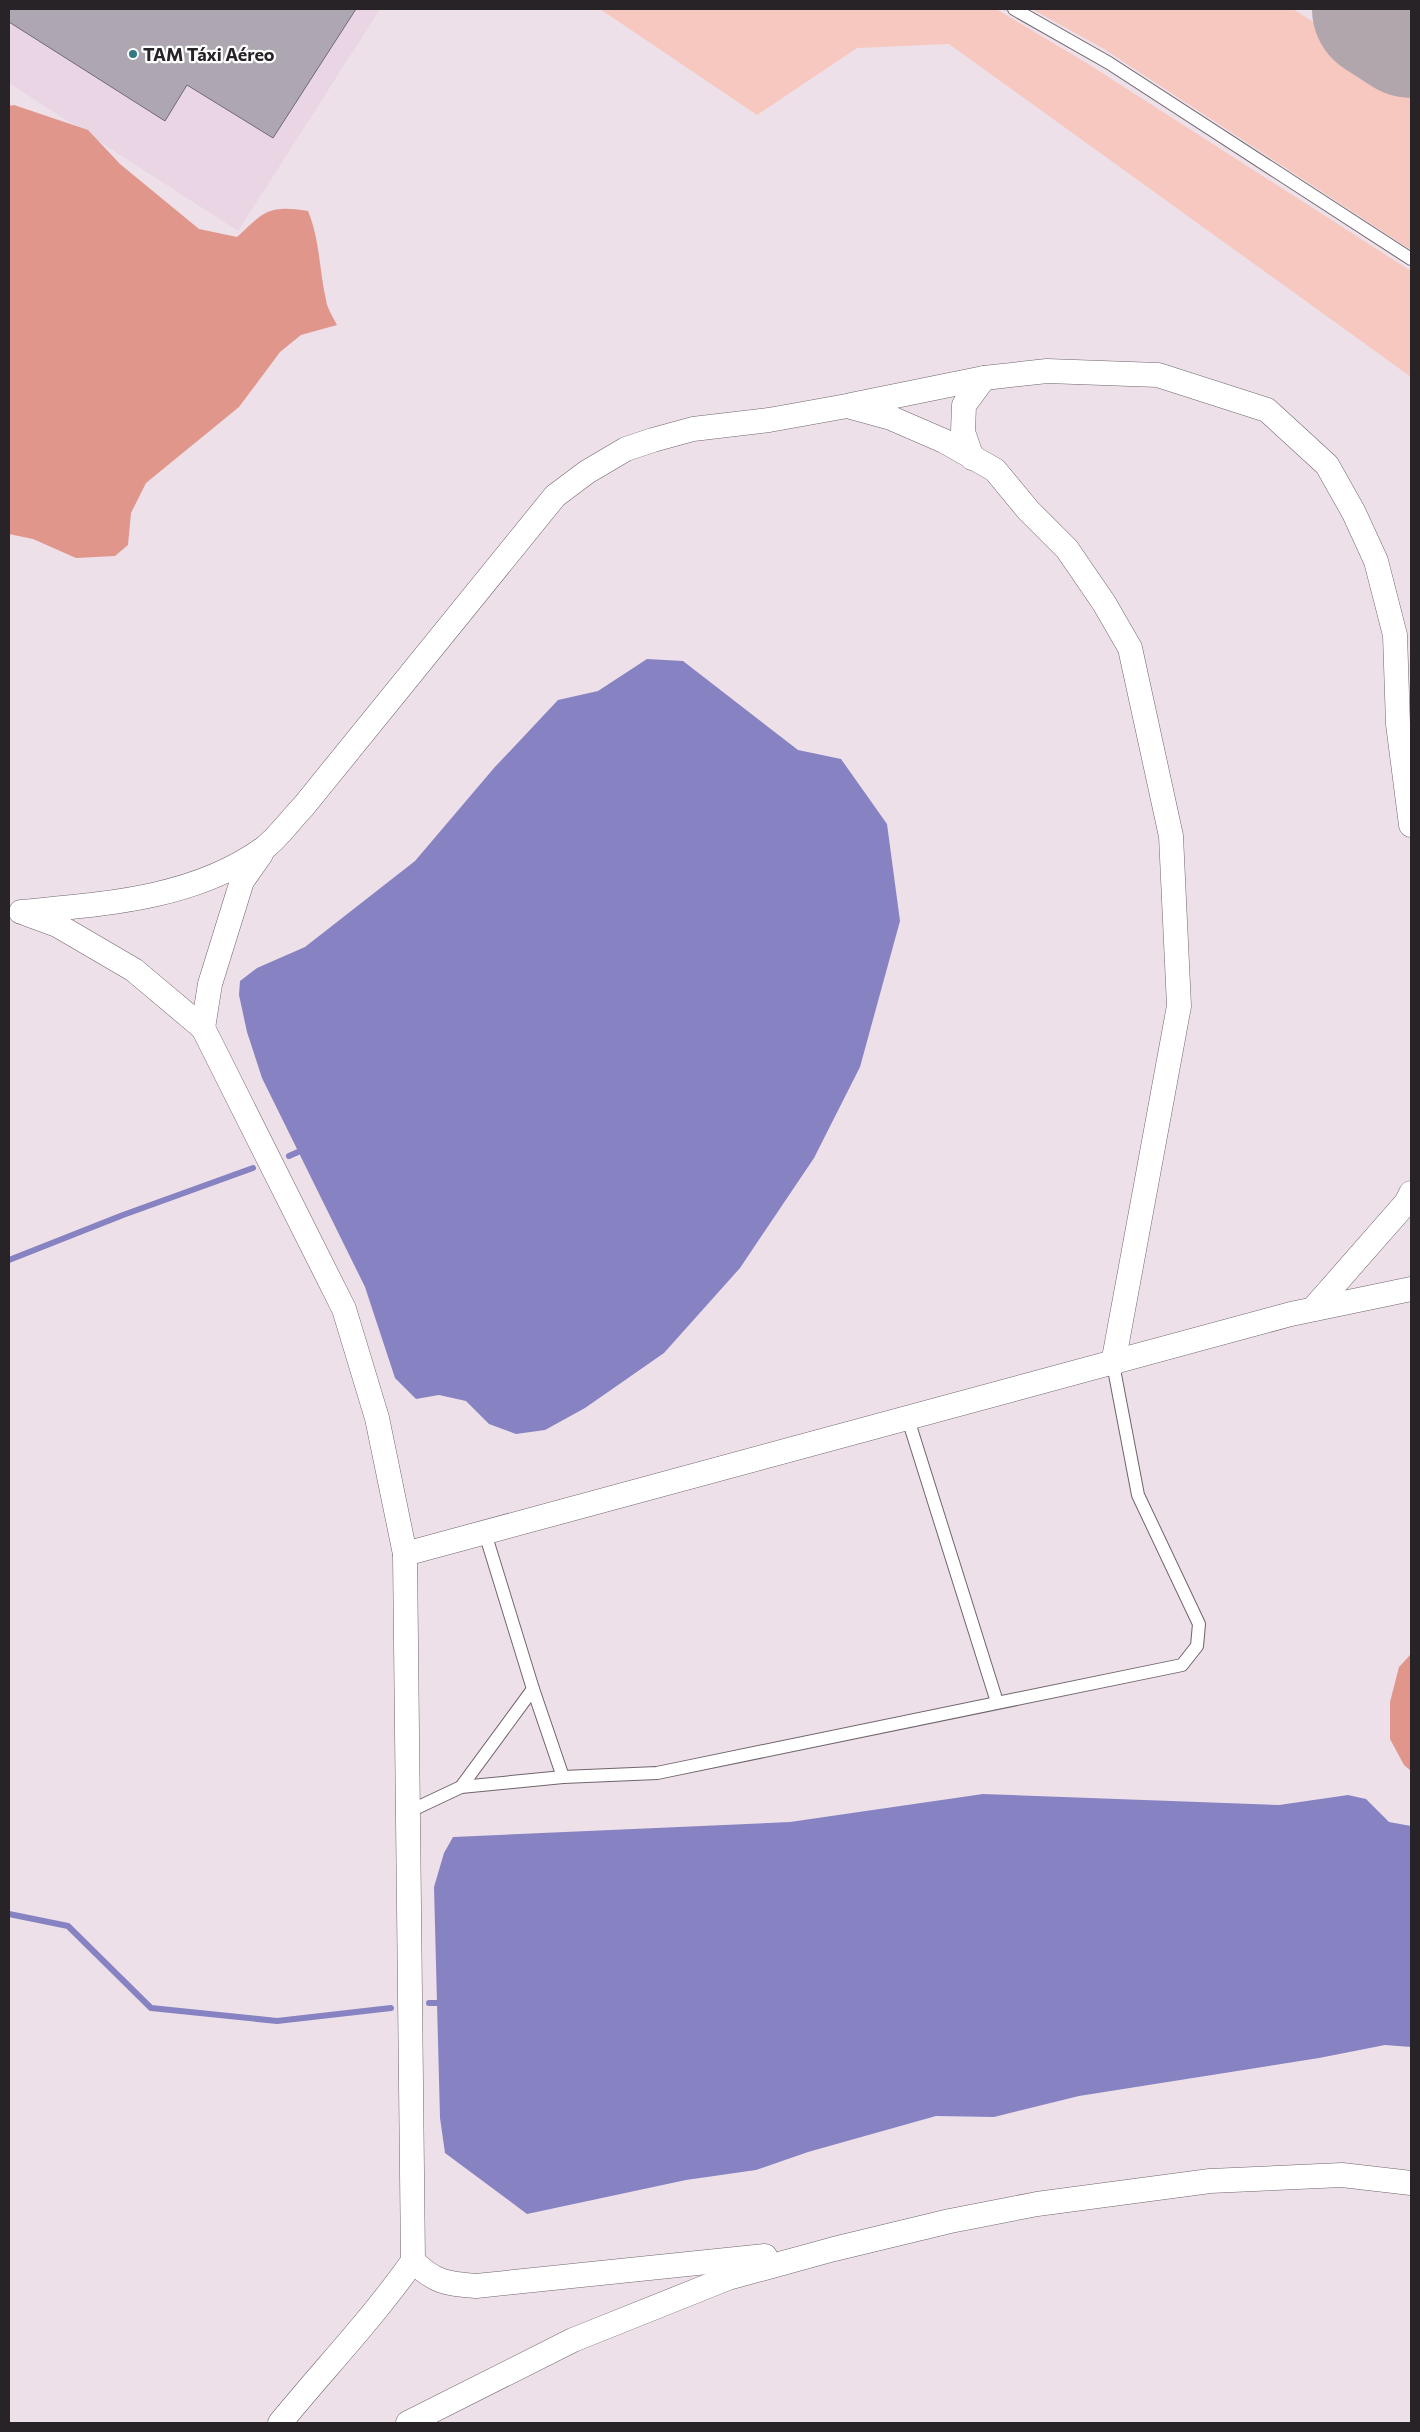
<svg xmlns="http://www.w3.org/2000/svg" width="1420" height="2432" font-family="Commissioner,sans-serif">
	<style>
		.built { fill: #e9d5e3 }
		.green { fill: #f7c8c0 }
		.forest { fill: #e0968b }
		.water { fill: #8783c2 }
		.lines { fill: none; stroke-linecap: round; stroke-linejoin: round }
		.stream { stroke: #8783c2; stroke-width: 6 }
		.runway { stroke: #b0a6ac; stroke-width: 142 }
		.building { fill: #aea7b2; stroke: #706a75 }
		.lane-casing { stroke: #70656d; stroke-width: 14 }
		.street-casing { stroke: #70656d; stroke-width: 25 }
		.lane { stroke: #fff; stroke-width: 12 }
		.street { stroke: #fff; stroke-width: 24 }
		.poi-dot { fill: #327984; stroke: #fff; stroke-width: 2 }
		.labels { text-anchor: middle; dominant-baseline: central; stroke-width: 4.5; stroke-linejoin: round; paint-order: stroke }
		.poi-label { font-size: 18px; font-weight: bold; fill: #282327; stroke: #fff; text-anchor: start }
	</style>
	<rect width="100%" height="100%" fill="#ede0e8"/>
	<path class="built" d="M9,9H380L238,231L9,83Z"/>
	<g class="green">
		<path d="M600,9H996L1085,62L1411,271V377L949,44L857,48L757,115Z"/>
		<path d="M1032,9H1293L1411,85V250L1104,49Z"/>
	</g>
	<g class="forest">
		<path d="M14,105L88,130L120,164L199,229L237,237C265,211 268,205 308,211C320,240 319,269 326,300C327,308 333,317 337,325L301,335L280,352L239,407L146,483L131,513L128,545L115,556L76,558L33,539L9,534V106Z"/>
		<path d="M1411,1654V1771L1404,1765L1390,1739V1702L1399,1667Z"/>
	</g>
	<g class="water">
		<path d="M647,659L683,661L798,750L841,759L887,824L900,921L860,1067L814,1158L740,1268L664,1353L585,1408L545,1430L516,1434L489,1424L466,1401L439,1395L416,1399L395,1378L365,1287L262,1078L247,1032L239,995L240,981L257,968L305,947L415,861L494,768L558,700L598,691Z"/>
		<path d="M983,1794L1279,1805L1348,1795L1366,1799L1389,1822L1411,1826V2047L1385,2045L1319,2058L1079,2096L994,2117L936,2116L808,2152L756,2170L686,2180L527,2214L445,2153L440,2118L434,1887L444,1853L453,1837L790,1822Z"/>
	</g>
	<g class="lines">
		<g class="stream">
			<path d="M289,1156L298,1152"/>
			<path d="M9,1260L123,1215L253,1168"/>
			<path d="M9,1914L68,1926L151,2008L277,2021L391,2008"/>
			<path d="M429,2003H437"/>
		</g>
		<path class="runway" d="M1383,9L1411,27"/>
	</g>
	<path class="building" d="M9,9H356L273,138L187,85L165,121L9,22Z"/>
	<g class="lines">
		<defs>
			<g id="lane">
				<path d="M1014,9L1109,63L1411,259"/>
				<path d="M908,1419L997,1702"/>
				<path d="M485,1533L533,1689L563,1777"/>
				<path d="M461,1787L533,1689"/>
				<path d="M408,1812L461,1787L563,1777L657,1773L1182,1665L1197,1646L1199,1624L1138,1495L1113,1364"/>
			</g>
			<g id="street">
				<path d="M851,405L984,378L1047,371L1158,375L1267,410L1327,465L1354,513L1376,561L1395,635L1398,724L1411,825"/>
				<path d="M972,458L963,432L964,405L984,378"/>
				<path d="M21,912C104,904 193,899 263,849C278,838 290,820 303,807L555,496L587,472L626,449L653,440L693,429L769,420L847,406L891,418L944,441L995,470L1028,510L1067,549L1104,603L1130,648L1171,836L1179,1006L1113,1364"/>
				<path d="M27,914L57,925L134,970L203,1028L344,1309L377,1418L405,1554L413,2261C373,2318 324,2369 280,2423"/>
				<path d="M203,1028L210,984L242,881L261,854"/>
				<path d="M1313,1309L1406,1203L1411,1193"/>
				<path d="M405,1554L1291,1314L1411,1289"/>
				<path d="M413,2261C434,2282 447,2284 476,2286L765,2256"/>
				<path d="M408,2423L573,2340L728,2278L834,2249L950,2221L1037,2204L1210,2181L1342,2175L1411,2183"/>
			</g>
		</defs>
		<use href="#lane" class="lane-casing"/>
		<use href="#street" class="street-casing"/>
		<use href="#lane" class="lane"/>
		<use href="#street" class="street"/>
	</g>
	<circle class="poi-dot" cx="133" cy="54" r="5"/>
	<g class="labels">
		<g class="poi-label">
			<text x="143" y="54">TAM Táxi Aéreo</text>
		</g>
	</g>
	<rect width="1420" height="2432" fill="none" stroke="#282327" stroke-width="20"/>
</svg>
